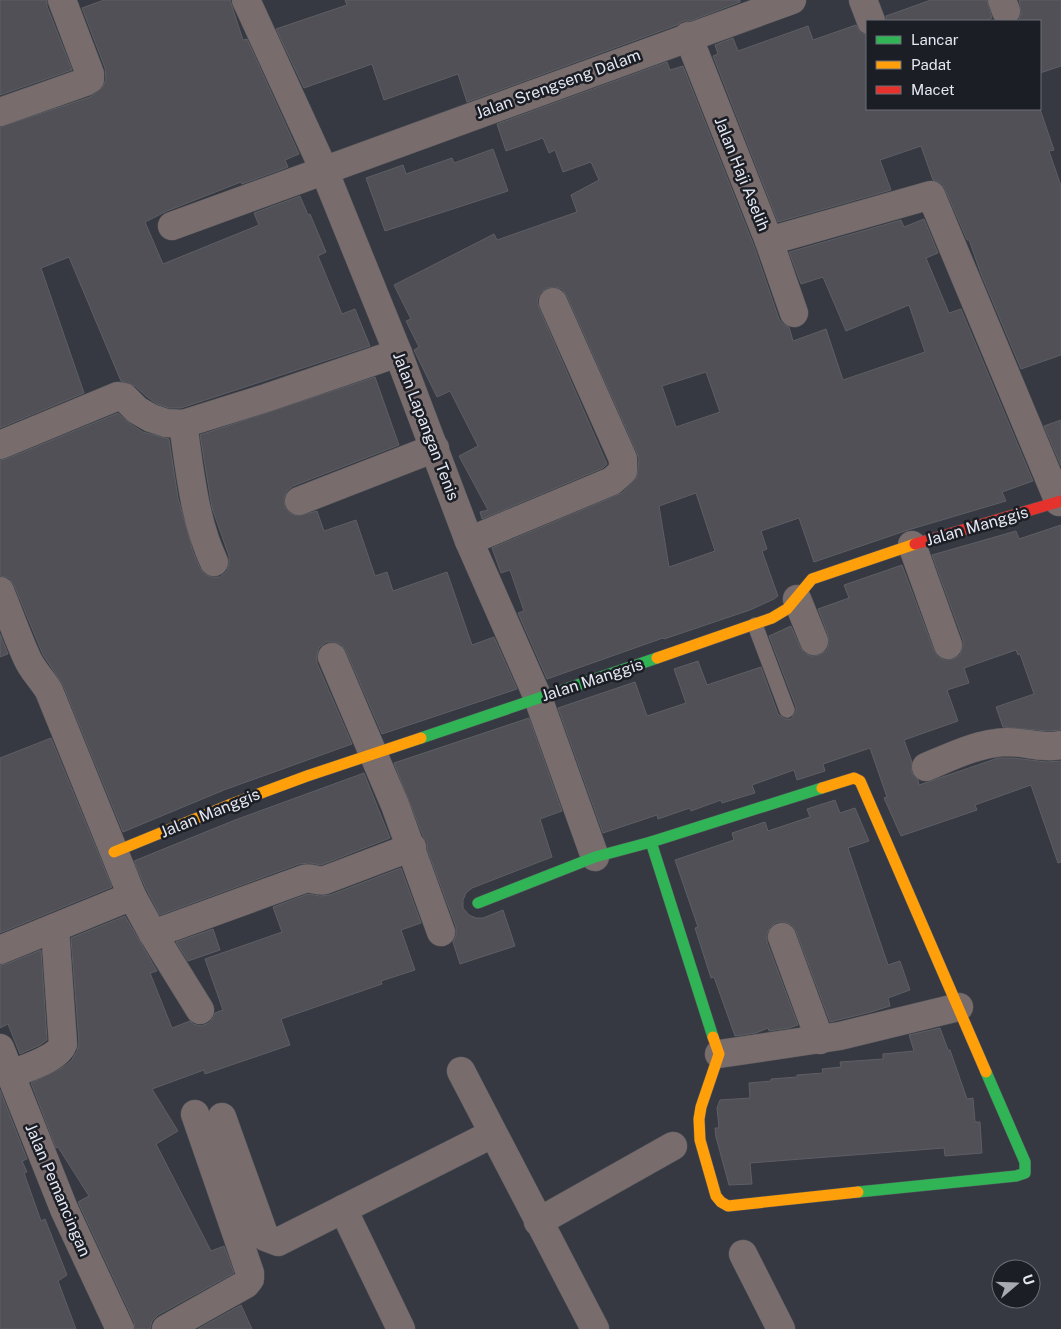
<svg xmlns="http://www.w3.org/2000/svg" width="1061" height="1329" font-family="'Public Sans',sans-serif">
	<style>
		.building { fill: #505056; stroke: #5e5e65; fill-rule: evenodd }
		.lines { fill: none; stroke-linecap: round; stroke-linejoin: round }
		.lane-casing { stroke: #53565c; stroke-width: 16 }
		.street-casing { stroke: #53565c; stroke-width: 29 }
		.fast-casing { stroke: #53565c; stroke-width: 12 }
		.slow-casing { stroke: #53565c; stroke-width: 12 }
		.jam-casing { stroke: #53565c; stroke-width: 12 }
		.lane { stroke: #796c6c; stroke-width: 15 }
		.street { stroke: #796c6c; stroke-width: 28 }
		.fast { stroke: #30b455; stroke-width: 11 }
		.slow { stroke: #ff9f0a; stroke-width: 11 }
		.jam { stroke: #e5322d; stroke-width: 11 }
		.labels { text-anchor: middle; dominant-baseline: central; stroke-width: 5; stroke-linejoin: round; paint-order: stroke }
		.street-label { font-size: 16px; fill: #e5e7f2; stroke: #1c1e25 }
	</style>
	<rect width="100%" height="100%" fill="#363941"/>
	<g class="building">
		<path d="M0,0H47V6L72,70L0,95Z"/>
		<path d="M104,0H230L243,40L247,39L299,154L285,160L288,167L242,184L241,182L167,211L145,222L163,264L259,225L254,213L300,196L308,215L310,214L326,252L318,256L342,314L355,309L370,346L181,408H169L157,404L147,397L135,386L121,381L69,257L41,268L84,393L0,428V127L90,97L103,87L106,79L105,68L82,8Z"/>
		<path d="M345,0H740V2L690,21H683L677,25L467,102L458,74L384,100L372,64L304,88L276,29L347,5Z"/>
		<path d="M931,0H987L992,18L984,21H886V16Z"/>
		<path d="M1019,0H1061V66L1040,73V21H1020L1019,19L1021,13Z"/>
		<path d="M856,25L861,33L867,36V109H1040L1054,150L1049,151L1061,186V355L1021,369L981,274L969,240H967L945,189L941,183L933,180L921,146L880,160L891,190L778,222L713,56L718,54L715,45L733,38L738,51L808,26L813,40Z"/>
		<path d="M667,62L670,70L683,66L754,246L779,319L783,324L789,327L793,341L826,329L843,380L925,352L909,305L846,331L823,277L801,284L789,252L901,220L904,227L924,219L938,253L926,258L949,313L961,309L1033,481L1002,492L1006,501L908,530L814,562L799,518L761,531L767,549L762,551L778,596L774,599L750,610L664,639L663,638L547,679L518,613L524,611L510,570L501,573L492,548L622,493L637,477L639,459L637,453L567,296L562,289L555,287L547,288L540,293L537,301L539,308L607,464L603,468L482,519L480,512L488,510L459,456L478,446L450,391L437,397L414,350L419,347L406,321L411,319L394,285L494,234L497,240L577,212L571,195L599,180L591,162L563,172L555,150L549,153L543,138L506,151L497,124ZM706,372L720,412L676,427L662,386ZM696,493L715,551L669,567L659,506Z"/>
		<path d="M493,149L508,191L385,231L366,178L403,165L406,174L452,158L454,163Z"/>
		<path d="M375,377L399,445L293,486L287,491L284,498L285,507L290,513L297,516L317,511L324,531L356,520L375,576L387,572L393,591L447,572L472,645L494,637L517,689L382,734L346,651L341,644L334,642H326L319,648L317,655V663L352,744L224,790L123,832L63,685L43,655L14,585L9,578L0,576V460L6,459L118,413L129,423L143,432L169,439L178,498L193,552L200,568L204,574L212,577H220L227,571L229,564V556L212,508L200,435Z"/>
		<path d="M1061,420V466L1044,426Z"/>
		<path d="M1061,525V730L1048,731L1003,727L996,707L1034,694L1020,654L1018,655L1016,650L964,668L969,683L947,690L958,721L904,740L912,762V773L918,780L919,785L998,758H1013L1047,762L1061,761V862L1058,863L1031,785L975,805L977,810L901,836L884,798L887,797L870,748L823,764L825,771L797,780L794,770L752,785L755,793L722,803L721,800L691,811L690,808L658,819L657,815L603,833L558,708L635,682L647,716L686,703L674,669L698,661L707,685L761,667L778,714L785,719H791L796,712V707L769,636L791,626L800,647L804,653L811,656L820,655L827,650L829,643L828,635L818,609L849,598L844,585L902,565L934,651L938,657L945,660L954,659L960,655L963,647V640L932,555L1016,531L1019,539Z"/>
		<path d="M0,634L8,654L0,657Z"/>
		<path d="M529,718L562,811L540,819L552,857L472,888L466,893L463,900V908L469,915L476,918H483L503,910L515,946L460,964L453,942L456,935V927L427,849V842L423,836L394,763Z"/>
		<path d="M51,738L112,887L0,933V758Z"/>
		<path d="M364,773L390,838L321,865L310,863L299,864L160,915L146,889L134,861L235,820Z"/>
		<path d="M835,800L840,813L855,808L869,841L848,848L888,965L900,961L910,990L888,998L890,1006L871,1012L830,1022L796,931L792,925L785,922H777L770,927L767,934V942L798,1025L789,1028L769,1031L768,1028L756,1033L735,1036L714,977L711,978L695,928L698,927L675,860L734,840L732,833L765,822L768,831L810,817L807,809Z"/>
		<path d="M401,868L421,923L401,930L415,970L381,981L382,984L281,1019L290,1045L205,1074L204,1070L152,1089L178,1131L156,1144L211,1251L224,1246L234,1273L158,1315L152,1321L150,1329H135L134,1322L78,1202L89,1196L58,1147L56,1148L31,1083L63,1067L71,1061L77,1051L79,1043L71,938L125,916L157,971L150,973L172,1028L190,1021L193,1024L201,1026L209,1023L213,1018L215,1013L223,1010L205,959L282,932L273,907L308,894L320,896L330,895Z"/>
		<path d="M213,929L220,950L188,961L176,942Z"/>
		<path d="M41,950L47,1040L40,1045L20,1054L8,1024L0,1028V965L6,964Z"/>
		<path d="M940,1028L948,1050H950L967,1099L973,1098L975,1122H980L982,1153L945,1156L944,1148L750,1163L752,1184L729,1185L716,1137L715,1128H719L717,1108L720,1100L750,1098L749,1083L771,1081V1079L797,1077V1075L823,1073L822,1069L841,1067L840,1062L883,1059V1054L914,1051L909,1035Z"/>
		<path d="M0,1090L27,1159L22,1161L27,1172L24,1173L41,1221L45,1219L67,1275L58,1281L76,1329H0Z"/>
		<path d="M241,1305L252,1329H198Z"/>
	</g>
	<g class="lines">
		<defs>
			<path id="lane" d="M755,625L787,710"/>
			<g id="street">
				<path d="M246,0L324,170L398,353L469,541L538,698L595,857"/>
				<path d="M863,0L871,21"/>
				<path d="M1002,0L1006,11"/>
				<path d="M688,36L769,241L794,313"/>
				<path d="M0,112L85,82L90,79V74L62,0"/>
				<path d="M172,226L792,0"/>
				<path d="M769,241L931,195L1059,502"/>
				<path d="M183,424C190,471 194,519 214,562"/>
				<path d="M0,445L118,396L124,397L137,410L151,418L166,423L183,424L266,398L398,353"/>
				<path d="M299,501L435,448"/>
				<path d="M469,541L612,481L623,471V459L553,302"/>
				<path d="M912,545L948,645"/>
				<path d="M0,591C9,613 17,636 27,658C32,670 42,679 49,691L132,896L153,934L200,1010"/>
				<path d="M797,599L814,641"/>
				<path d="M332,657L395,805L441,932"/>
				<path d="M926,767C952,756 978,743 1007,742C1025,742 1044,749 1061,745"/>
				<path d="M153,934L304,879C312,877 318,882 325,880L412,847"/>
				<path d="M782,937L820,1040"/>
				<path d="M0,950L132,896"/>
				<path d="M0,1048L64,1209L120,1329"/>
				<path d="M719,1054L840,1036L959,1007"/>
				<path d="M461,1071L595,1329"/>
				<path d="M10,1075C25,1068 58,1059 63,1044L55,929"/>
				<path d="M222,1117L265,1237L278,1242L492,1134"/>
				<path d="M343,1209L401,1329"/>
				<path d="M538,1222L673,1146"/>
				<path d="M743,1254L781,1329"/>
				<path d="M166,1329L246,1284L250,1279V1273L195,1114"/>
			</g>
			<g id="fast">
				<path d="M421,738L657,658"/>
				<path d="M651,842L713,1037"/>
				<path d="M478,903L595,857L651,842L822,788"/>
				<path d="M858,1192L1016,1176L1025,1173V1162L986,1072"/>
			</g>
			<g id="slow">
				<path d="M657,658L772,618L787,609L812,579L915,544"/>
				<path d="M822,788L854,778L860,781L986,1072"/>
				<path d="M114,852L229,805L307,776L421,738"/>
				<path d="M713,1037L719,1054L701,1107L699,1119L700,1140L716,1196L721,1202L728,1206L858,1192"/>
			</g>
			<path id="jam" d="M915,544L1061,501"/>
		</defs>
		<use href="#lane" class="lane-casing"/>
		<use href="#street" class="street-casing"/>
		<use href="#fast" class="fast-casing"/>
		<use href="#slow" class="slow-casing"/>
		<use href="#jam" class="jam-casing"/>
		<use href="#lane" class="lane"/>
		<use href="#street" class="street"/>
		<use href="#fast" class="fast"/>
		<use href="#slow" class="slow"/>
		<use href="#jam" class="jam"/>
	</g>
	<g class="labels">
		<g class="street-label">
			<text transform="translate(558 84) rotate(-20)">Jalan Srengseng Dalam</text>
			<text transform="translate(742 174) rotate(68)">Jalan Haji Aselih</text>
			<text transform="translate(426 426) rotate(69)">Jalan Lapangan Tenis</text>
			<text transform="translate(977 526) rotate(-16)">Jalan Manggis</text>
			<text transform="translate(592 680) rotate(-18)">Jalan Manggis</text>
			<text transform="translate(210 813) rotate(-22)">Jalan Manggis</text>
			<text transform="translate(58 1190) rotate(67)">Jalan Pemancingan</text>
		</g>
	</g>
	<rect x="866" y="20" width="175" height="90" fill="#1c1e25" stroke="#6c6e77"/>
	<rect x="876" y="36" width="25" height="8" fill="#30b455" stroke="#6c6e77"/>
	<text x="911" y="45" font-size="15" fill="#e5e7f2">Lancar</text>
	<rect x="876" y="61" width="25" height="8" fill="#ff9f0a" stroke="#6c6e77"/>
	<text x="911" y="70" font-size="15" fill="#e5e7f2">Padat</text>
	<rect x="876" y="86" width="25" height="8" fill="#e5322d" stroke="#6c6e77"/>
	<text x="911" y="95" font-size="15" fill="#e5e7f2">Macet</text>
	<g transform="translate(1016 1284) rotate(71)"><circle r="24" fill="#1c1e25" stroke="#6c6e77"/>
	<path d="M0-4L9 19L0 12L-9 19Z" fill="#a8aab4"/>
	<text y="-8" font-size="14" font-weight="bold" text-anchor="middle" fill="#e5e7f2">U</text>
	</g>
</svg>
